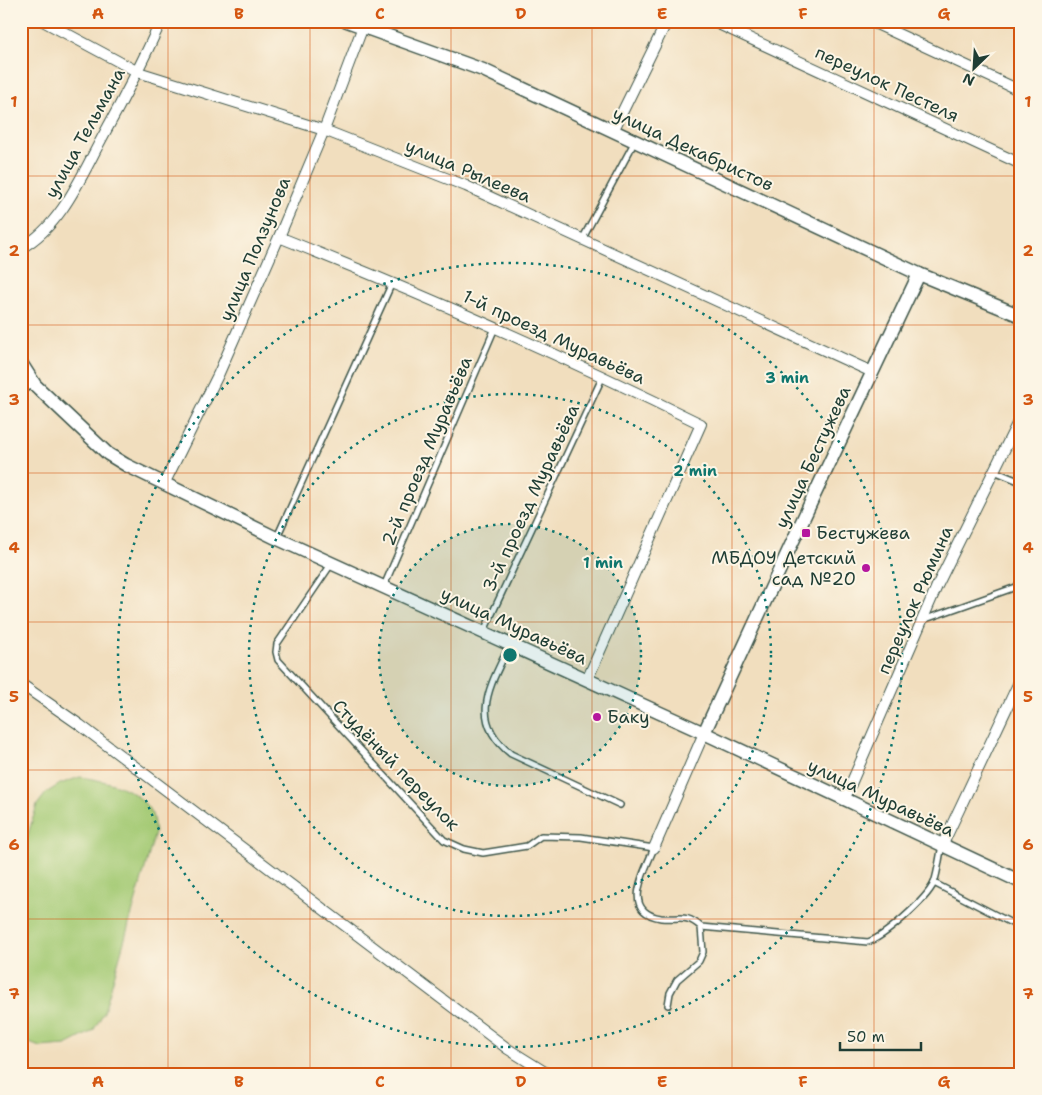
<svg xmlns="http://www.w3.org/2000/svg" width="1042" height="1095" font-family="'Shantell Sans',sans-serif">
	<style>
		.pitch { fill: #a4ca74; stroke: #628454 }
		.lines { fill: none; stroke-linecap: round; stroke-linejoin: round }
		.service-casing { stroke: #3e5549; stroke-width: 8 }
		.minor-casing { stroke: #3e5549; stroke-width: 12 }
		.tertiary-casing { stroke: #3e5549; stroke-width: 15 }
		.service { stroke: #fff; stroke-width: 5 }
		.minor { stroke: #fff; stroke-width: 10 }
		.tertiary { stroke: #fff; stroke-width: 12 }
		.grid { fill: none; stroke: #d45610; stroke-width: 1; stroke-opacity: 0.55 }
		.ring { fill: none; stroke: #0f766e; stroke-width: 2.5; stroke-dasharray: 2.5 5 }
		.poi-dot { fill: #b5179e; stroke: #fcf5e5; stroke-width: 2 }
		.labels { text-anchor: middle; dominant-baseline: central; stroke-width: 4; stroke-linejoin: round; paint-order: stroke }
		.street-label { font-size: 18px; fill: #1f3d34; stroke: #fcf5e5 }
		.poi-label { font-size: 18px; fill: #1f3d34; stroke: #fcf5e5; text-anchor: start }
		.centre { fill: #0f766e; stroke: #fcf5e5; stroke-width: 2.5 }
		.ring-label { font-size: 15px; text-anchor: middle; font-weight: bold; fill: #0f766e; stroke: #fcf5e5; stroke-width: 4; stroke-linejoin: round; paint-order: stroke }
		.neatline { fill: none; stroke: #d45610; stroke-width: 2 }
		.grid-label { font-size: 16px; text-anchor: middle; font-weight: bold; fill: #d45610 }
	</style>
	<rect width="100%" height="100%" fill="#fcf5e5"/>
	<filter id="ink" filterUnits="userSpaceOnUse"><feTurbulence type="fractalNoise" baseFrequency=".02" numOctaves="2"/><feDisplacementMap in="SourceGraphic" scale="10" xChannelSelector="R" yChannelSelector="G"/><feConvolveMatrix kernelMatrix="1 2 1 2 8 2 1 2 1" color-interpolation-filters="sRGB"/></filter>
	<filter id="wash" filterUnits="userSpaceOnUse"><feTurbulence type="fractalNoise" baseFrequency=".0096" numOctaves="4" result="noise"/><feDisplacementMap in="SourceGraphic" scale="20" xChannelSelector="R" yChannelSelector="G"/><feGaussianBlur stdDeviation="1.12" result="paint"/><feColorMatrix in="noise" values="0 0 0 0 0 0 0 0 0 0 0 0 0 0 0 0 0 1.4 0 .05"/><feComposite in="paint" operator="in"/></filter>
	<g filter="url(#wash)">
		<rect width="100%" height="100%" fill="#f1debe"/>
		<path class="pitch" d="M80,777C107,781 138,787 152,814C154,819 154,827 155,833L104,1012L93,1031L66,1045L40,1047L21,1040V857L37,805L46,793L60,784Z"/>
	</g>
	<g filter="url(#ink)">
		<g class="lines">
			<defs>
				<g id="service">
					<path d="M583,238L635,141"/>
					<path d="M21,390L35,385"/>
					<path d="M994,471L1021,482"/>
					<path d="M277,537L392,283"/>
					<path d="M332,563L277,644L276,652L278,660L444,840L464,849L483,853L527,846L541,836L581,837L654,848C645,871 620,912 661,918C679,920 686,913 701,927L868,942C884,937 926,900 934,883C938,872 939,858 942,846"/>
					<path d="M384,586L495,328"/>
					<path d="M923,620L1016,587L1021,581"/>
					<path d="M484,631L603,376"/>
					<path d="M510,644C491,685 467,719 511,754L620,805"/>
					<path d="M934,883L1021,928"/>
					<path d="M668,1005L670,993L677,980L699,961L703,952L701,927"/>
				</g>
				<g id="minor">
					<path d="M43,21L138,72L324,130L466,186L872,372"/>
					<path d="M712,21L1021,164"/>
					<path d="M870,21L1021,91"/>
					<path d="M613,131L667,21"/>
					<path d="M279,237C422,294 562,355 701,424L587,680"/>
					<path d="M21,248C61,226 81,177 102,138C123,100 143,61 161,21"/>
					<path d="M164,484L219,373L279,237L324,130L365,21"/>
					<path d="M21,684L80,725L508,1049L548,1074"/>
					<path d="M844,800L937,586L1021,416"/>
					<path d="M942,846L1021,678"/>
					<path d="M654,848L704,733"/>
				</g>
				<g id="tertiary">
					<path d="M347,21L483,70L919,274L1021,316"/>
					<path d="M21,363L35,385L108,454L126,465L276,538L704,733L1021,882"/>
					<path d="M704,733L811,502L919,274"/>
				</g>
			</defs>
			<use href="#service" class="service-casing"/>
			<use href="#minor" class="minor-casing"/>
			<use href="#tertiary" class="tertiary-casing"/>
			<use href="#service" class="service"/>
			<use href="#minor" class="minor"/>
			<use href="#tertiary" class="tertiary"/>
		</g>
	</g>
	<path class="grid" d="M168,21V1074M310,21V1074M451,21V1074M592,21V1074M732,21V1074M874,21V1074M21,176H1021M21,325H1021M21,473H1021M21,622H1021M21,770H1021M21,919H1021"/>
	<circle cx="510" cy="655" r="131" fill="#0f766e" fill-opacity=".12"/>
	<g class="ring">
		<circle cx="510" cy="655" r="131"/>
		<circle cx="510" cy="655" r="261"/>
		<circle cx="510" cy="655" r="392"/>
	</g>
	<g class="poi-dot">
		<rect x="801" y="528" width="10" height="10" rx="2.5"/>
		<circle cx="866" cy="568" r="5"/>
		<circle cx="597" cy="717" r="5"/>
	</g>
	<g class="labels">
		<g class="street-label">
			<text transform="translate(887 84) rotate(25)">переулок Пестеля</text>
			<text transform="translate(85 133) rotate(-61)">улица Тельмана</text>
			<text transform="translate(693 149) rotate(25)">улица Декабристов</text>
			<text transform="translate(468 171) rotate(23)">улица Рылеева</text>
			<text transform="translate(255 249) rotate(-67)">улица Ползунова</text>
			<text transform="translate(554 337) rotate(25)">1-й проезд Муравьёва</text>
			<text transform="translate(427 451) rotate(-67)">2-й проезд Муравьёва</text>
			<text transform="translate(813 457) rotate(-65)">улица Бестужева</text>
			<text transform="translate(531 498) rotate(-65)">3-й проезд Муравьёва</text>
			<text transform="translate(915 600) rotate(-66)">переулок Рюмина</text>
			<text transform="translate(514 626) rotate(25)">улица Муравьёва</text>
			<text transform="translate(396 765) rotate(46)">Студёный переулок</text>
			<text transform="translate(881 798) rotate(25)">улица Муравьёва</text>
		</g>
		<g class="poi-label">
			<text x="816" y="533">Бестужева</text>
			<text x="856" y="558" text-anchor="end">МБДОУ Детский<tspan x="856" dy="21">сад №20</tspan></text>
			<text x="607" y="717">Баку</text>
		</g>
	</g>
	<circle cx="510" cy="655" r="8" class="centre"/>
	<g class="ring-label">
		<text x="787" y="383">3 min</text>
		<text x="695" y="476">2 min</text>
		<text x="603" y="568">1 min</text>
	</g>
	<rect width="1042" height="1095" fill="none" stroke="#fcf5e5" stroke-width="55"/>
	<g transform="translate(974 68) rotate(205)" stroke="#fcf5e5" stroke-width="4" paint-order="stroke">
	<path d="M0-4L9 19L0 12L-9 19Z" fill="#1f3d34"/>
	<text y="-8" font-size="14" font-weight="bold" text-anchor="middle" fill="#1f3d34">N</text>
	</g>
	<path d="M840 1042v8h81v-8" fill="none" stroke="#1f3d34" stroke-width="2.5"/>
	<text x="847" y="1042" font-size="15" fill="#1f3d34" stroke="#fcf5e5" stroke-width="4" paint-order="stroke">50 m</text>
	<rect x="28" y="28" width="986" height="1040" class="neatline"/>
	<g class="grid-label">
		<text x="98" y="19">A</text>
		<text x="239" y="19">B</text>
		<text x="380" y="19">C</text>
		<text x="521" y="19">D</text>
		<text x="662" y="19">E</text>
		<text x="803" y="19">F</text>
		<text x="944" y="19">G</text>
		<text x="14" y="107">1</text>
		<text x="1028" y="107">1</text>
		<text x="14" y="256">2</text>
		<text x="1028" y="256">2</text>
		<text x="14" y="405">3</text>
		<text x="1028" y="405">3</text>
		<text x="14" y="553">4</text>
		<text x="1028" y="553">4</text>
		<text x="14" y="702">5</text>
		<text x="1028" y="702">5</text>
		<text x="14" y="850">6</text>
		<text x="1028" y="850">6</text>
		<text x="14" y="999">7</text>
		<text x="1028" y="999">7</text>
		<text x="98" y="1087">A</text>
		<text x="239" y="1087">B</text>
		<text x="380" y="1087">C</text>
		<text x="521" y="1087">D</text>
		<text x="662" y="1087">E</text>
		<text x="803" y="1087">F</text>
		<text x="944" y="1087">G</text>
	</g>
</svg>
